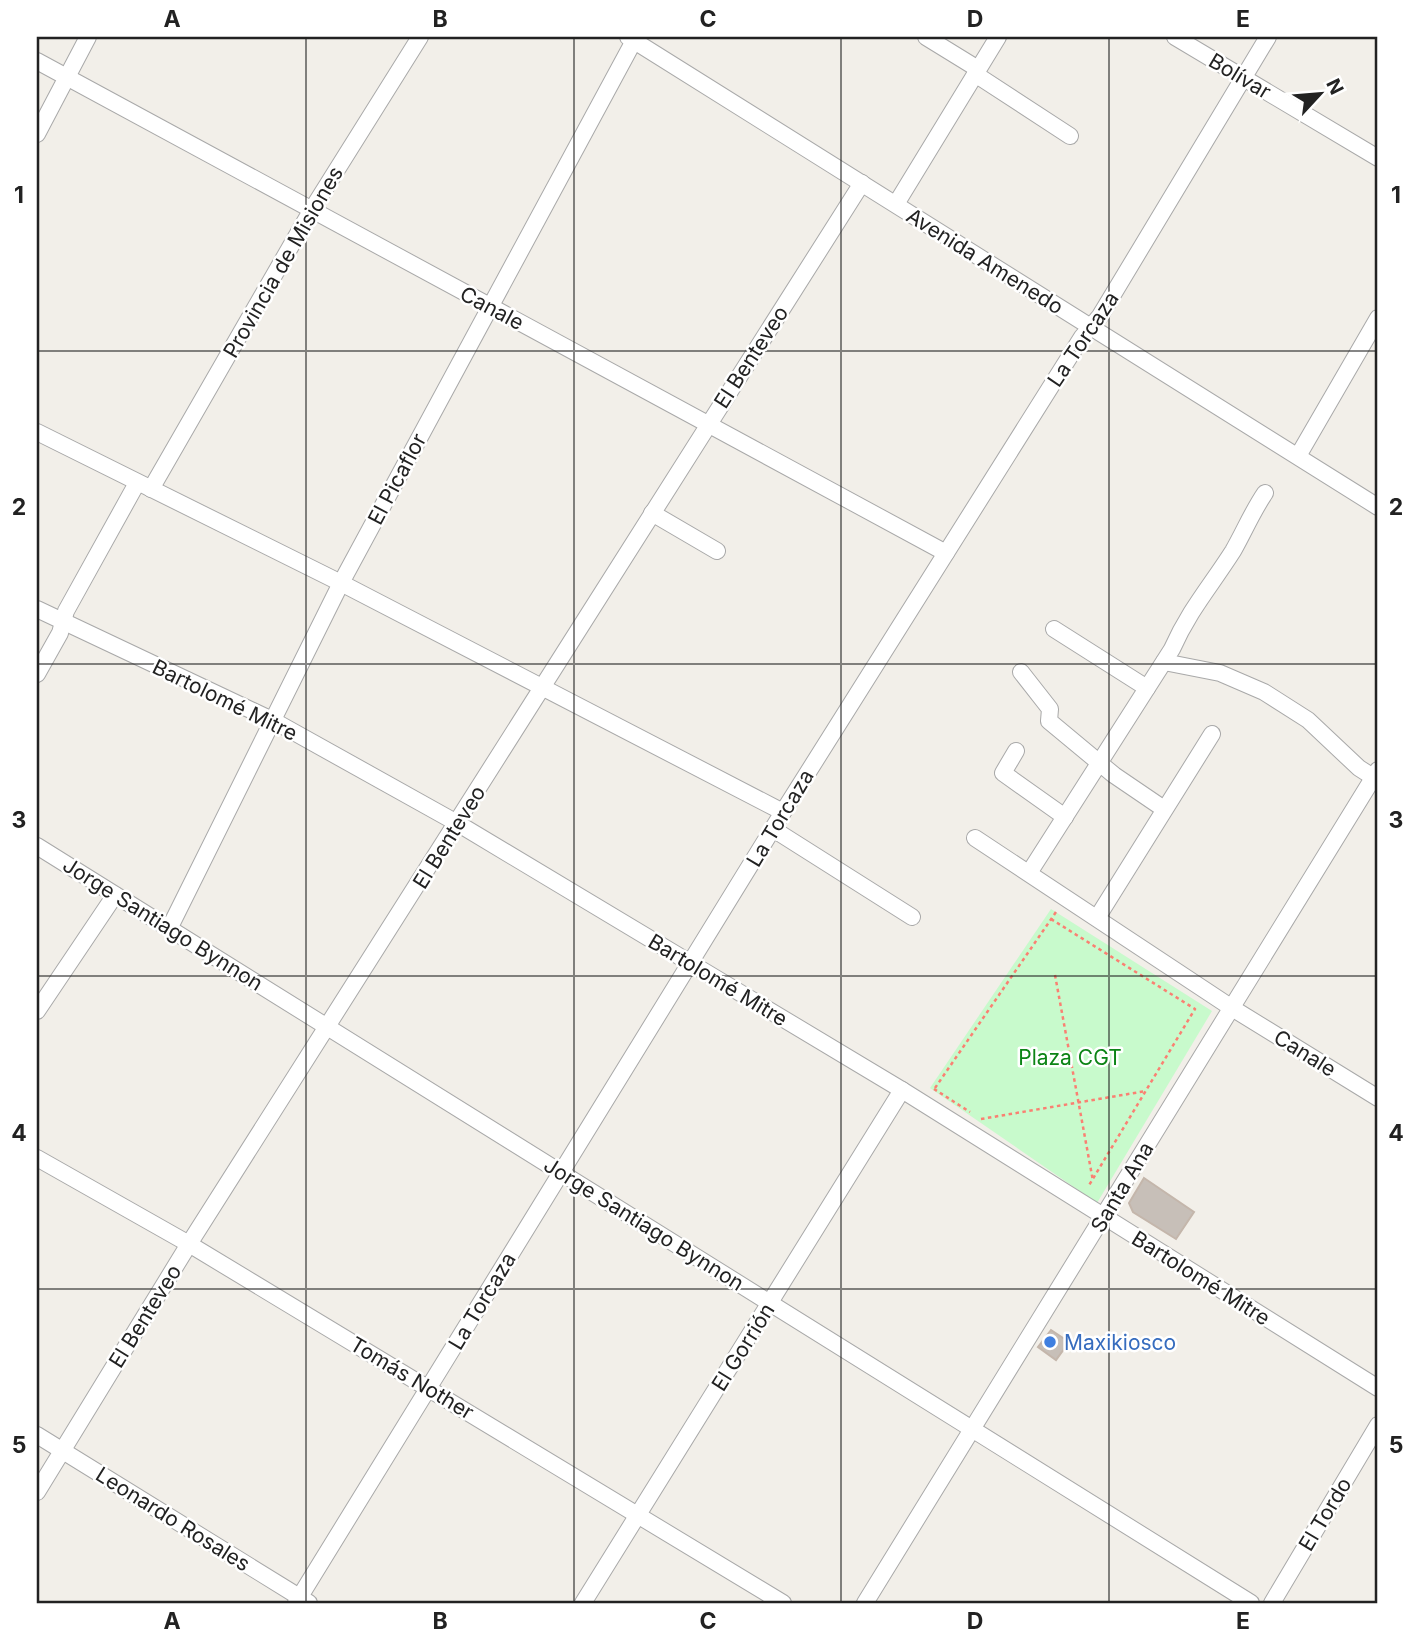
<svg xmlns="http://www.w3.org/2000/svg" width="1415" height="1640" font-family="Inter,sans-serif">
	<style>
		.park { fill: #c8facc }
		.building { fill: #c7bfb8; stroke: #c4b6ab; stroke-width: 2 }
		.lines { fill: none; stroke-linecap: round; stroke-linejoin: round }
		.minor-casing { stroke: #a9a9a9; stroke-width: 18 }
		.path { stroke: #fa8072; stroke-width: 2.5; stroke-dasharray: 3.5 3.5; stroke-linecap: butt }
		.minor { stroke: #fff; stroke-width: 16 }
		.grid { fill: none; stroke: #222; stroke-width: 2; stroke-opacity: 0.55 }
		.shop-dot { fill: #3f7fe0; stroke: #fff; stroke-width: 2.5 }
		.labels { text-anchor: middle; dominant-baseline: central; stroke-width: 5; stroke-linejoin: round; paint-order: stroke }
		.street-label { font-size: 21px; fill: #222; stroke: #fff }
		.park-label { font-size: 21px; fill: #0c8416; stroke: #fff }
		.shop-label { font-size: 21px; fill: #366cbe; stroke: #fff; text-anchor: start }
		.neatline { fill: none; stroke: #222; stroke-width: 2.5 }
		.grid-label { font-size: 23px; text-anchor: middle; font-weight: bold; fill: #222 }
	</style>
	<rect width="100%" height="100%" fill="#f2efe9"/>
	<path class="park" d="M1051,909L1212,1011L1097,1203L930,1088Z"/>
	<g class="building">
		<path d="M1144,1178L1194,1212L1176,1239L1133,1212L1129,1203Z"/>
		<path d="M1051,1330L1069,1342L1056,1360L1038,1347Z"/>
	</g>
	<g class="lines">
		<defs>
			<g id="minor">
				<path d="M628,37L1378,507"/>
				<path d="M926,37L978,69"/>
				<path d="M1175,37L1378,158"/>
				<path d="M37,61L946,553"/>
				<path d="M975,74L1070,136"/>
				<path d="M37,134L88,37"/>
				<path d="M896,204L998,37"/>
				<path d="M37,432L341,583L783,812"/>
				<path d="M1298,456L1378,318"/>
				<path d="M151,489L311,211L420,37"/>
				<path d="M652,513L717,551"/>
				<path d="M37,609L274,721L457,823L902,1090L1378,1388"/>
				<path d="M1054,629L1147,688"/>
				<path d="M1164,662L1220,673L1264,692L1308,720L1359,768L1373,777"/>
				<path d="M1021,672L1050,709L1049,721L1114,775L1164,809"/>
				<path d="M37,674L60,633L66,611L137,483"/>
				<path d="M1016,751L1003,773L1065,817"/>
				<path d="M773,829L912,917"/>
				<path d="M975,838L1232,1008L1378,1098"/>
				<path d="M37,846L1251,1603"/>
				<path d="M1029,873L1172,649C1190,609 1210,587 1233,551C1244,532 1252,512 1265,493"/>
				<path d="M1097,918L1212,734"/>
				<path d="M170,927L341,583L636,37"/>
				<path d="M37,1011L115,895"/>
				<path d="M37,1158L189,1244L783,1603"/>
				<path d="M37,1435L309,1603"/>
				<path d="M37,1492L189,1244L862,183"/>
				<path d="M296,1603L783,812L1082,337L1100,316L1268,37"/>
				<path d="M583,1603L902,1090"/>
				<path d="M865,1603L1378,770"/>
				<path d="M1272,1603L1378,1425"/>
			</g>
		</defs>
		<use href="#minor" class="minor-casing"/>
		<g class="path">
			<path d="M1051,919L1195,1009L1088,1187"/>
			<path d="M1055,975L1093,1181"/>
			<path d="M935,1088L1056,912"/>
			<path d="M934,1089L970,1112"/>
			<path d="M981,1119L1146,1091"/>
		</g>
		<use href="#minor" class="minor"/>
	</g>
	<path class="grid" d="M306,37V1603M574,37V1603M841,37V1603M1109,37V1603M37,351H1378M37,664H1378M37,976H1378M37,1289H1378"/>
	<circle class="shop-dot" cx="1050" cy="1342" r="7"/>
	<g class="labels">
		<g class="street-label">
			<text transform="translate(1240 76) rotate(31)">Bolívar</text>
			<text transform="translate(985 261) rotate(32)">Avenida Amenedo</text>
			<text transform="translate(283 262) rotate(-60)">Provincia de Misiones</text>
			<text transform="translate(492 308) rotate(28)">Canale</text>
			<text transform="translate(1083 339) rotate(-56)">La Torcaza</text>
			<text transform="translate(751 357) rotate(-57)">El Benteveo</text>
			<text transform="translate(397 479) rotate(-62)">El Picaflor</text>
			<text transform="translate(225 700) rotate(26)">Bartolomé Mitre</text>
			<text transform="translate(780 818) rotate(-59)">La Torcaza</text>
			<text transform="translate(449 837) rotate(-58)">El Benteveo</text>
			<text transform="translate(163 924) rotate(32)">Jorge Santiago Bynnon</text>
			<text transform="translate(718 980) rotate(31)">Bartolomé Mitre</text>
			<text transform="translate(1305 1053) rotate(32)">Canale</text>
			<text transform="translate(1122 1187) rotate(-59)">Santa Ana</text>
			<text transform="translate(644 1224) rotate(32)">Jorge Santiago Bynnon</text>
			<text transform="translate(1201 1278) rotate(32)">Bartolomé Mitre</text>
			<text transform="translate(482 1301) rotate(-59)">La Torcaza</text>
			<text transform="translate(145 1316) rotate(-58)">El Benteveo</text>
			<text transform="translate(743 1347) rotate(-58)">El Gorrión</text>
			<text transform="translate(412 1378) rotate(31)">Tomás Nother</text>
			<text transform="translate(1325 1514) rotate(-59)">El Tordo</text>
			<text transform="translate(173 1519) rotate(32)">Leonardo Rosales</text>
		</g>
		<g class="park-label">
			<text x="1070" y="1057">Plaza CGT</text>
		</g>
		<g class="shop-label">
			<text x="1064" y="1342">Maxikiosco</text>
		</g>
	</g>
	<rect width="1415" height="1640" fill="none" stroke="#ffffff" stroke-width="77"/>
	<g transform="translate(1320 94) rotate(64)" stroke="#ffffff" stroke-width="5" paint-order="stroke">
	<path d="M0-5L12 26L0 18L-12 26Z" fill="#222222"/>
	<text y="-10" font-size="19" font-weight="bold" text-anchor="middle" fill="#222222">N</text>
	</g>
	<rect x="38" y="38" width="1338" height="1564" class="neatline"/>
	<g class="grid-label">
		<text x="172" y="27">A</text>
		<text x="440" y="27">B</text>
		<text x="708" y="27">C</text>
		<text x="975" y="27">D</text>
		<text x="1243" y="27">E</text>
		<text x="19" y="203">1</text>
		<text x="1396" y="203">1</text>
		<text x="19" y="515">2</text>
		<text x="1396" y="515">2</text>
		<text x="19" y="828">3</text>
		<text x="1396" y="828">3</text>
		<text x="19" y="1141">4</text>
		<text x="1396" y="1141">4</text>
		<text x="19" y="1453">5</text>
		<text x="1396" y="1453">5</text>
		<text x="172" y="1629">A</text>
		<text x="440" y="1629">B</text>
		<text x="708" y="1629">C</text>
		<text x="975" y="1629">D</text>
		<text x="1243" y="1629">E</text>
	</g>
</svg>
